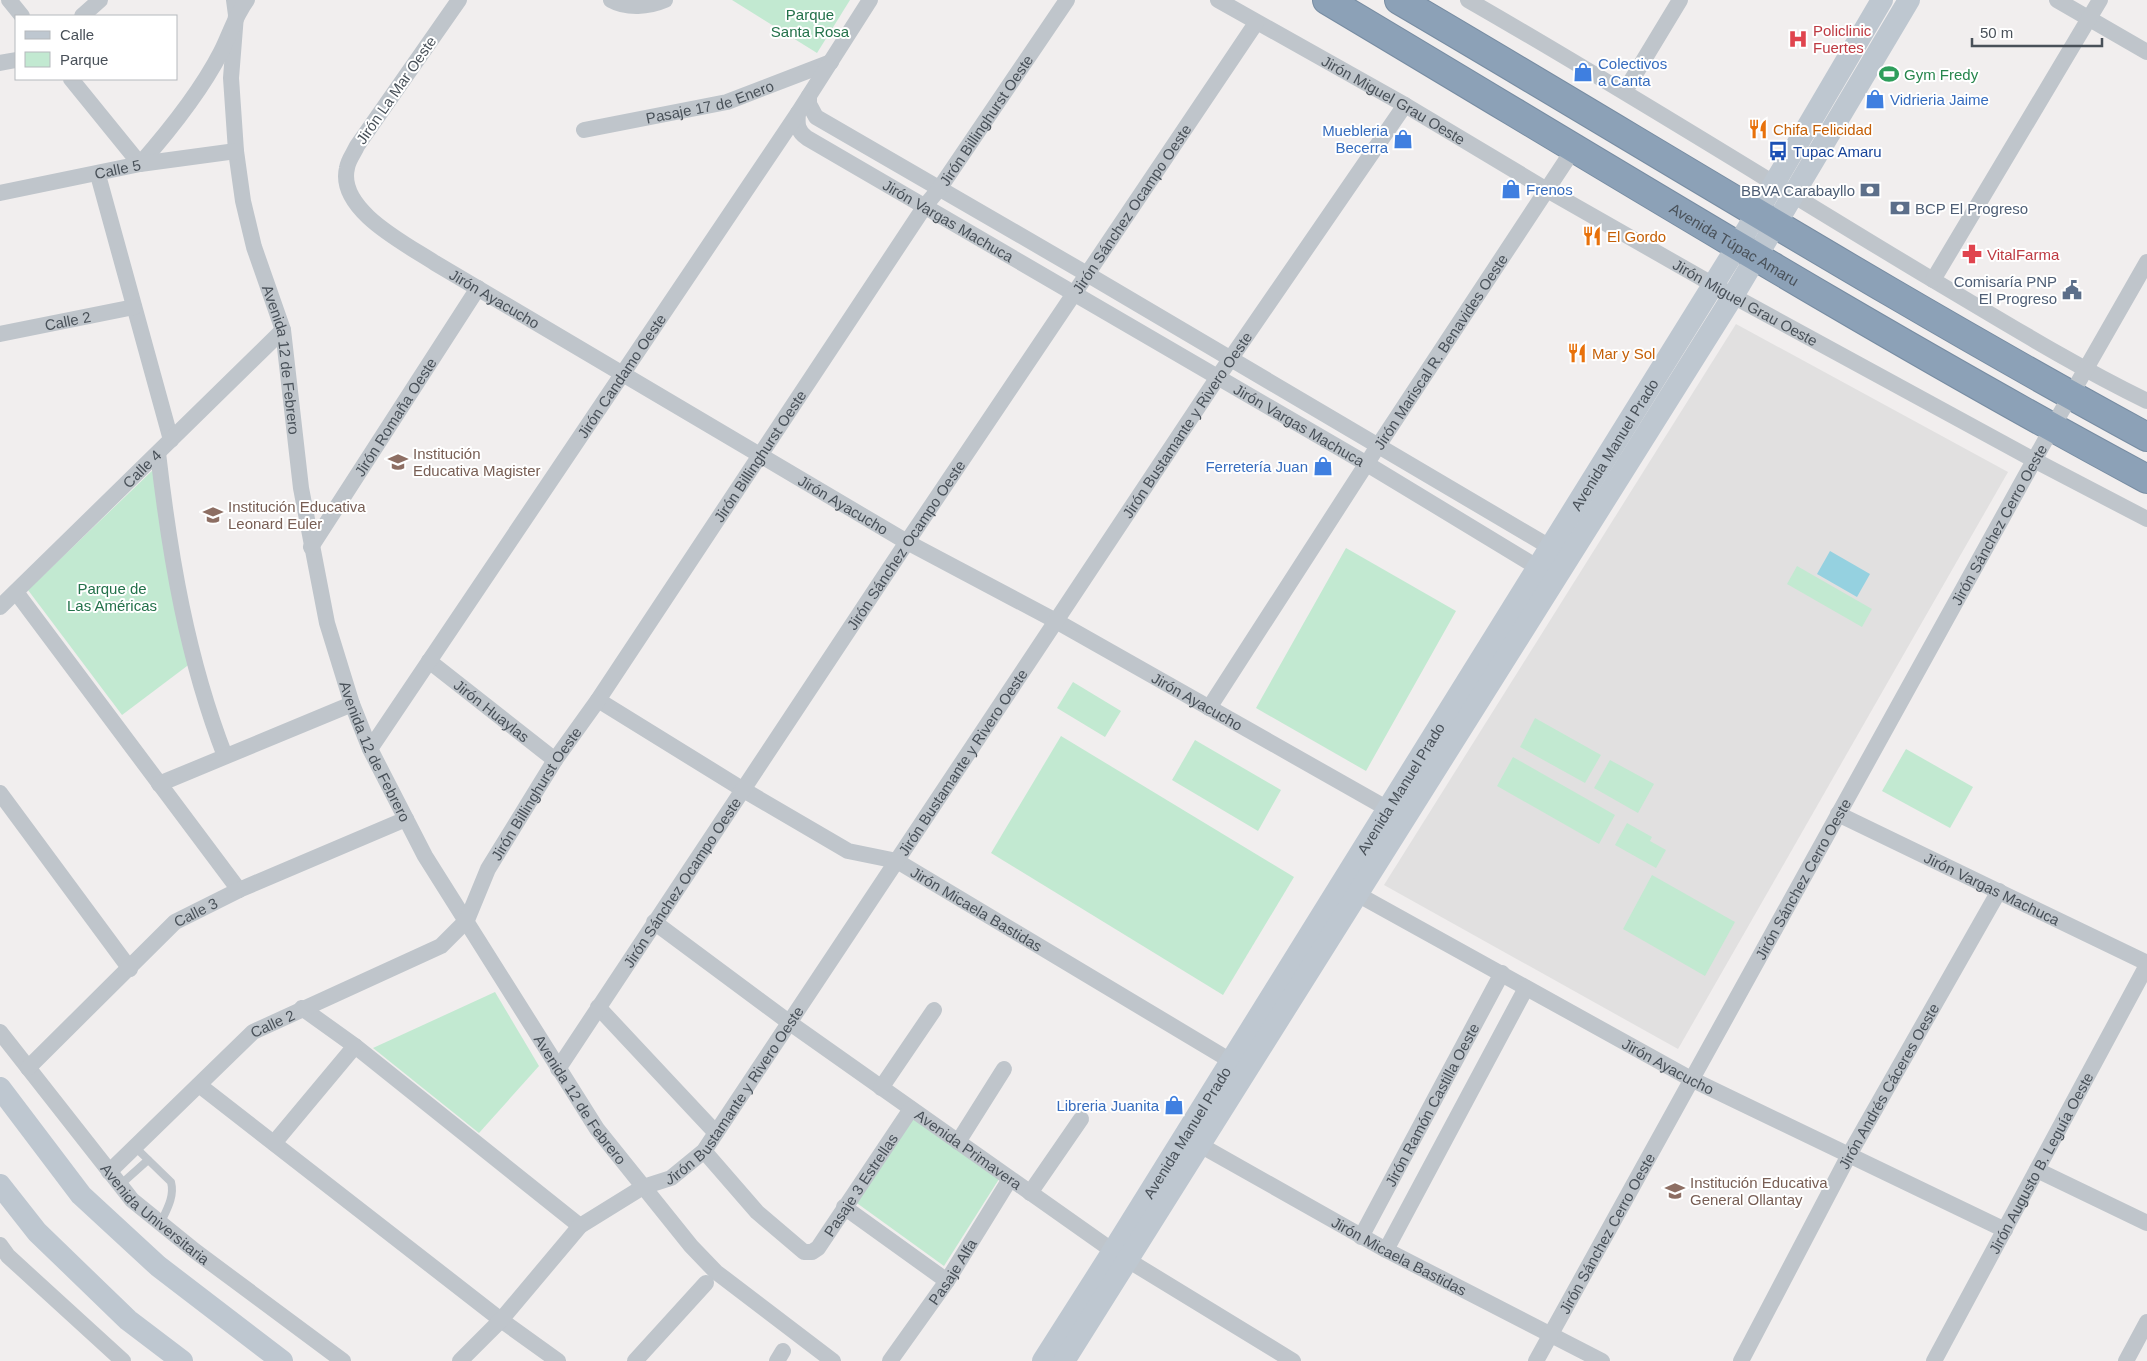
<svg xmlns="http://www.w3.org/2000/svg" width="2147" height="1361" font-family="Helvetica,sans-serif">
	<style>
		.education { fill: #e1e0e0 }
		.green { fill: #c2e9d1 }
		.water { fill: #95d1e0 }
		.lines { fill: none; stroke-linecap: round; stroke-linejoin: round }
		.highway-casing { stroke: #778ca2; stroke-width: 30 }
		.lane { stroke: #bfc5cb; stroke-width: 8 }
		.street { stroke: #bfc5cb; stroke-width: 16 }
		.secondary { stroke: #bec7d0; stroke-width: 22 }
		.highway { stroke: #8ca1b7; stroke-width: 28 }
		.labels { text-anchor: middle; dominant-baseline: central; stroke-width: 4; stroke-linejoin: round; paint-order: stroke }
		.park-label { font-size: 15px; fill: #23714a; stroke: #fff }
		.health-label { font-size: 15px; fill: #be3a42; stroke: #fff; text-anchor: start }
		.shop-label { font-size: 15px; fill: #366cbe; stroke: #fff; text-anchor: start }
		.leisure-label { font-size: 15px; fill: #27864d; stroke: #fff; text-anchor: start }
		.street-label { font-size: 15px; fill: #495159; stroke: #fff }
		.food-label { font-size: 15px; fill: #c56008; stroke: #fff; text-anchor: start }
		.transit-label { font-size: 15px; fill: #164399; stroke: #fff; text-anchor: start }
		.service-label { font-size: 15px; fill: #4e5e75; stroke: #fff; text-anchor: end }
		.education-label { font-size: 15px; fill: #785e54; stroke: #fff; text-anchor: start }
	</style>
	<rect width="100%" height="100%" fill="#f1eeee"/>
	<path class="education" d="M1736,324L2008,472L1678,1049L1384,885Z"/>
	<g class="green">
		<path d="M732,0H850L817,53Z"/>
		<path d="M155,468L191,663L122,715L28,590Z"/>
		<path d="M1346,548L1456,611L1366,771L1256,708Z"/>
		<path d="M1797,566L1872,609L1862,627L1787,584Z"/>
		<path d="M1073,682L1121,711L1105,737L1057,708Z"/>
		<path d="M1535,718L1601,755L1585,783L1520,747Z"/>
		<path d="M1061,736L1294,877L1223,995L991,853Z"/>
		<path d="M1195,740L1281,790L1258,831L1172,780Z"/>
		<path d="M1906,749L1973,787L1950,828L1882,791Z"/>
		<path d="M1513,757L1615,815L1599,844L1497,786Z"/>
		<path d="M1610,760L1654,784L1638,813L1594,788Z"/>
		<path d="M1627,823L1652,837L1650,841L1666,850L1656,868L1615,845Z"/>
		<path d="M1652,875L1735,922L1705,976L1623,929Z"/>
		<path d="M495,992L539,1066L479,1133L373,1048Z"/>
		<path d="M912,1115L999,1179L944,1266L854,1201Z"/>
	</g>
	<path class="water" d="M1830,551L1870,574L1857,597L1817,574Z"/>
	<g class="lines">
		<defs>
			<g id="highway">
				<path id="s30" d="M1327,0C1599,162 1868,329 2147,479"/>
				<path d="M1399,0C1648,146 1893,299 2147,437"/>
			</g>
		</defs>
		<use href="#highway" class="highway-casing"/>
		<g class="lane">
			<path d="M135,1147L171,1182C175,1197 166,1211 160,1224"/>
			<path d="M120,1185L148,1160"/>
		</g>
		<g class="street">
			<path d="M9,0L22,16"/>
			<path id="s1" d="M234,0L236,15L231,78L236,151L243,201L254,247L283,330L301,488L327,623L352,704L370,749L425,856L597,1129L691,1246L716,1272L833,1361"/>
			<path id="s2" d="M459,0L357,146C354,153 348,160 347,168C337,210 406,244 435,263L907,542L1056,621L1388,809"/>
			<path d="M611,0C627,9 649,7 665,0"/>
			<path id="s3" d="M1218,0L1405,105L1547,190L1733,296L2034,460L2147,519"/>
			<path d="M1468,0C1625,90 1778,187 1933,280C2004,322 2073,365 2147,401"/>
			<path d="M2057,0L2147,52"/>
			<path d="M82,16L100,0"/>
			<path d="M0,63L16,60"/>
			<path d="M71,79L140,164C169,131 201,91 221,52C230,34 235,16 247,0"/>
			<path d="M1625,91L1680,0"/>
			<path d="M809,96V104L816,117L1087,274L1560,553"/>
			<path id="s4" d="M798,113C797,124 797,131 807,138L1367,464L1547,573"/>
			<path id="s5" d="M584,130L727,102L831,62"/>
			<path d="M98,175L171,440"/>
			<path id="s6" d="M0,193L140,164L236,151"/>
			<path d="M1933,280L2100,0"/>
			<path id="s7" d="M0,334L134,307"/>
			<path d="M158,453C170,557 187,658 225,756"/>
			<path id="s8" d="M311,547L478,288"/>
			<path d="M16,592L239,890"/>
			<path id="s9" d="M0,607L283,330"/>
			<path id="s10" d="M429,661L555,760"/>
			<path id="s11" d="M598,700L742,789L848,851L897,861L1241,1067"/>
			<path id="s12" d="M1209,708L1378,446L1575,147"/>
			<path id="s13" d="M370,749L798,113L870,0"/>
			<path d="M159,784L352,704"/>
			<path d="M0,793L130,969"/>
			<path id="s14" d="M1838,814L2147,963"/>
			<path id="s15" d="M1348,889L1691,1079L2005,1230"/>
			<path id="s16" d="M654,922L790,1023L1113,1251L1293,1361"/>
			<path d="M598,1007L716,1133"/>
			<path d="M302,1008L355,1046L580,1226"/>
			<path id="s17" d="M0,1032L132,1200L195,1251L343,1361"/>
			<path id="s18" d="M28,1068L175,922L239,890L406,819"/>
			<path id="s19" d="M558,1069L907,542L1256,23"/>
			<path d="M199,1085L501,1320L558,1361"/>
			<path d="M881,1088L934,1010"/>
			<path d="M958,1142L1004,1069"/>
			<path d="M274,1143L355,1046"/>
			<path id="s20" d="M1200,1145L1386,1250L1602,1361"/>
			<path id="s21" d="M704,1151L757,1212L804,1252H812L818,1248L911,1109"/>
			<path d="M2037,1170L2147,1223"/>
			<path id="s22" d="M109,1172L253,1032L441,946L467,920L488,869L555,760L598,700L925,206L939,189L1067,0"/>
			<path d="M1030,1193L1081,1119"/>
			<path d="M844,1207L947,1281"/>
			<path id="s23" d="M1361,1237L1502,973"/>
			<path d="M0,1245L8,1256L123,1361"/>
			<path d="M1386,1250L1526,988"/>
			<path id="s24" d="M460,1361L501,1320L580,1226L643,1187L671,1178L704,1151L1218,377L1405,105"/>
			<path d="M635,1361L706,1283"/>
			<path d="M777,1361L783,1351"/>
			<path id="s25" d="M890,1361L947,1281L1010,1179"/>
			<path id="s26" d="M1536,1361L2052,428L2147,262"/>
			<path id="s27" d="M1741,1361L1849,1155L1999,891"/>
			<path id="s28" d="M1934,1361L2147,965"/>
			<path d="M2126,1361L2147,1322"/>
		</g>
		<g class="secondary">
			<path d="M0,1088L81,1195L158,1266L282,1361"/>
			<path d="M0,1185L37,1232L128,1320L182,1361"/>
			<path id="s29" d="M1043,1361L1113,1251L1738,245L1882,0"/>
			<path d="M1064,1361L1733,296L1909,0"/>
		</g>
		<use href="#highway" class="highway"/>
	</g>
	<defs>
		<symbol id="hospital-bare" viewBox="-9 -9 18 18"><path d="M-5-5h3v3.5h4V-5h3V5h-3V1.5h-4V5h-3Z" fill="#e0444e" stroke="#fff" stroke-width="2.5" paint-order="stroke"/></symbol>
		<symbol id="shop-bare" viewBox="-9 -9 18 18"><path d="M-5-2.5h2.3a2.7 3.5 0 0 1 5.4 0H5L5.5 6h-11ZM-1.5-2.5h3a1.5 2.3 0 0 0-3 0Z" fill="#3f7fe0" stroke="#fff" stroke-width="2.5" paint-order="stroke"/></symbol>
		<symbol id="stadium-bare" viewBox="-9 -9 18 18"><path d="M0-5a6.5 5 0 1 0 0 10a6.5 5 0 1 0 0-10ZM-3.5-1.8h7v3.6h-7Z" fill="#2e9e5b" stroke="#fff" stroke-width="2.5" paint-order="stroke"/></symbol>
		<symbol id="restaurant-bare" viewBox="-9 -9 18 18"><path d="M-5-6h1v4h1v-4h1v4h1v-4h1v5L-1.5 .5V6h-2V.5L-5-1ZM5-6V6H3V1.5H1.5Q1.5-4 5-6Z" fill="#e8710a" stroke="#fff" stroke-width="2.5" paint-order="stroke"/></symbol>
		<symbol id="bus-bare" viewBox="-9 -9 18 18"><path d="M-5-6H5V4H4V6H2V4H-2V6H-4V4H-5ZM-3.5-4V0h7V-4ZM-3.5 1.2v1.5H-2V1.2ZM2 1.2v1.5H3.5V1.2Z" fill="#1a4fb4" stroke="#fff" stroke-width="2.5" paint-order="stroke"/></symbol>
		<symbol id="bank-bare" viewBox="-9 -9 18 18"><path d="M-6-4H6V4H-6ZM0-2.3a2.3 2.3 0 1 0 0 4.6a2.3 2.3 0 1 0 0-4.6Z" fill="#5c6f8a" stroke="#fff" stroke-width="2.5" paint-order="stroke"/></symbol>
		<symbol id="pharmacy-bare" viewBox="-9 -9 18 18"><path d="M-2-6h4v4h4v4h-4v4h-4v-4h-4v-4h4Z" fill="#e0444e" stroke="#fff" stroke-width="2.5" paint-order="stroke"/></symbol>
		<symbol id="civic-bare" viewBox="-9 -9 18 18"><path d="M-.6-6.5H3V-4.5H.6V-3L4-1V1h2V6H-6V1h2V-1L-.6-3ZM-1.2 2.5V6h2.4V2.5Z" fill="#5c6f8a" stroke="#fff" stroke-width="2.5" paint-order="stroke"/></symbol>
		<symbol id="school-bare" viewBox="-9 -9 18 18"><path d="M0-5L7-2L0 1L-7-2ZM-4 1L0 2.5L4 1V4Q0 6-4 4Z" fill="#8d6e63" stroke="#fff" stroke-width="2.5" paint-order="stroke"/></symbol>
	</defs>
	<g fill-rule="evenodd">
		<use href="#hospital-bare" x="1784" y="25" width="28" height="28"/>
		<use href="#shop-bare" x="1569" y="58" width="28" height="28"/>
		<use href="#stadium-bare" x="1875" y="60" width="28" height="28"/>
		<use href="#shop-bare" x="1861" y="85" width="28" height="28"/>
		<use href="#restaurant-bare" x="1744" y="115" width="28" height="28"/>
		<use href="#shop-bare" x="1389" y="125" width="28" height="28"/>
		<use href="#bus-bare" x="1764" y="137" width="28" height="28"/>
		<use href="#shop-bare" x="1497" y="175" width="28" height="28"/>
		<use href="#bank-bare" x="1856" y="176" width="28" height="28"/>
		<use href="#bank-bare" x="1886" y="194" width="28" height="28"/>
		<use href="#restaurant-bare" x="1578" y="222" width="28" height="28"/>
		<use href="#pharmacy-bare" x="1958" y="240" width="28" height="28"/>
		<use href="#civic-bare" x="2058" y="276" width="28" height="28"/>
		<use href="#restaurant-bare" x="1563" y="339" width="28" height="28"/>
		<use href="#school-bare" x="384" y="448" width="28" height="28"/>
		<use href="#shop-bare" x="1309" y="452" width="28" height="28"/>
		<use href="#school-bare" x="199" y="501" width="28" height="28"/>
		<use href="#shop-bare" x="1160" y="1091" width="28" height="28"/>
		<use href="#school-bare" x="1661" y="1177" width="28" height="28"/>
	</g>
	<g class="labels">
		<g class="park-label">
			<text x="810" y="14">Parque<tspan x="810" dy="17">Santa Rosa</tspan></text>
			<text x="112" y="588">Parque de<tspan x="112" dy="17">Las Américas</tspan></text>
		</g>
		<g class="health-label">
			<text x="1813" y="30">Policlinic<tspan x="1813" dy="17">Fuertes</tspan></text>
			<text x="1987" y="254">VitalFarma</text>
		</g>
		<g class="shop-label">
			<text x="1598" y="63">Colectivos<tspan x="1598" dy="17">a Canta</tspan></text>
			<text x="1890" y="99">Vidrieria Jaime</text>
			<text x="1388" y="130" text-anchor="end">Muebleria<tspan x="1388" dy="17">Becerra</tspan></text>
			<text x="1526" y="189">Frenos</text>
			<text x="1308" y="466" text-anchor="end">Ferretería Juan</text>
			<text x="1159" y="1105" text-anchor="end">Libreria Juanita</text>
		</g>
		<g class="leisure-label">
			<text x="1904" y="74">Gym Fredy</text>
		</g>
		<g class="street-label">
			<text transform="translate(396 90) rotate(-55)">Jirón La Mar Oeste</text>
			<text stroke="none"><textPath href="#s5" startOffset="129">Pasaje 17 de Enero</textPath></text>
			<text stroke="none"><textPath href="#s3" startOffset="202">Jirón Miguel Grau Oeste</textPath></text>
			<text stroke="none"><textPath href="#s22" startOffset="1399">Jirón Billinghurst Oeste</textPath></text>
			<text stroke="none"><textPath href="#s6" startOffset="120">Calle 5</textPath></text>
			<text stroke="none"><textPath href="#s19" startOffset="1034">Jirón Sánchez Ocampo Oeste</textPath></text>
			<text stroke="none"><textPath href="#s4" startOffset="192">Jirón Vargas Machuca</textPath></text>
			<text stroke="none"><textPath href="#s30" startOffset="475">Avenida Túpac Amaru</textPath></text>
			<text stroke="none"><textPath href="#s2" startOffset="409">Jirón Ayacucho</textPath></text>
			<text stroke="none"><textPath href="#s3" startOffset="608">Jirón Miguel Grau Oeste</textPath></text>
			<text stroke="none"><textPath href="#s7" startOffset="69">Calle 2</textPath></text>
			<text stroke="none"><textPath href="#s12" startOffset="425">Jirón Mariscal R. Benavides Oeste</textPath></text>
			<text stroke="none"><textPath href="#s1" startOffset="366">Avenida 12 de Febrero</textPath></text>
			<text stroke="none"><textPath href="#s13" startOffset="450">Jirón Candamo Oeste</textPath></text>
			<text stroke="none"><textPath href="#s8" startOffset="155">Jirón Romaña Oeste</textPath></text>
			<text stroke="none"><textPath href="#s4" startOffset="598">Jirón Vargas Machuca</textPath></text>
			<text stroke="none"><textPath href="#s24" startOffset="1199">Jirón Bustamante y Rivero Oeste</textPath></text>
			<text stroke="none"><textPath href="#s29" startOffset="1080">Avenida Manuel Prado</textPath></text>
			<text stroke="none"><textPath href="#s22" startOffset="994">Jirón Billinghurst Oeste</textPath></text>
			<text stroke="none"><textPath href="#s9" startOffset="198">Calle 4</textPath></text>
			<text stroke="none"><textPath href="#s2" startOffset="814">Jirón Ayacucho</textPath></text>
			<text stroke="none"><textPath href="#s26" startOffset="956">Jirón Sánchez Cerro Oeste</textPath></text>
			<text stroke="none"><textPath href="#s19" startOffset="629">Jirón Sánchez Ocampo Oeste</textPath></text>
			<text stroke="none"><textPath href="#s2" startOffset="1219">Jirón Ayacucho</textPath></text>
			<text stroke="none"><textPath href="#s10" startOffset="80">Jirón Huaylas</textPath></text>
			<text stroke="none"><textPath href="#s1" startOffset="771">Avenida 12 de Febrero</textPath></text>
			<text stroke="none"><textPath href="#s24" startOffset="794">Jirón Bustamante y Rivero Oeste</textPath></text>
			<text stroke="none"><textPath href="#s29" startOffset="675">Avenida Manuel Prado</textPath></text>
			<text stroke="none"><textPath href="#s22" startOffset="589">Jirón Billinghurst Oeste</textPath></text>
			<text stroke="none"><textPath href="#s26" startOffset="551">Jirón Sánchez Cerro Oeste</textPath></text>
			<text stroke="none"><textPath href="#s19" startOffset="224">Jirón Sánchez Ocampo Oeste</textPath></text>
			<text stroke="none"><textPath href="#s14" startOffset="171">Jirón Vargas Machuca</textPath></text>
			<text stroke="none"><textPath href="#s11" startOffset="435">Jirón Micaela Bastidas</textPath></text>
			<text stroke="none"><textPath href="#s18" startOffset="230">Calle 3</textPath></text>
			<text stroke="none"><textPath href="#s22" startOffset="222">Calle 2</textPath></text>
			<text stroke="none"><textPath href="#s15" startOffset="366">Jirón Ayacucho</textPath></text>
			<text stroke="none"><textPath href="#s27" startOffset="312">Jirón Andrés Cáceres Oeste</textPath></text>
			<text stroke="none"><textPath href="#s24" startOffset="389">Jirón Bustamante y Rivero Oeste</textPath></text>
			<text stroke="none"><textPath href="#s1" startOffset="1176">Avenida 12 de Febrero</textPath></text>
			<text stroke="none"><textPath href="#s23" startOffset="150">Jirón Ramón Castilla Oeste</textPath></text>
			<text stroke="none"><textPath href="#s29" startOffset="270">Avenida Manuel Prado</textPath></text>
			<text stroke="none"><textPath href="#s16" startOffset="388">Avenida Primavera</textPath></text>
			<text stroke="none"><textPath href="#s28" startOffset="225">Jirón Augusto B. Leguía Oeste</textPath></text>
			<text stroke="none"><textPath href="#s21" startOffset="234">Pasaje 3 Estrellas</textPath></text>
			<text stroke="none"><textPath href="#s17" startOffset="240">Avenida Universitaria</textPath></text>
			<text stroke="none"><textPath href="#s26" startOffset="146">Jirón Sánchez Cerro Oeste</textPath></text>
			<text stroke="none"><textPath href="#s20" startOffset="228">Jirón Micaela Bastidas</textPath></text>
			<text stroke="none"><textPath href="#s25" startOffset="109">Pasaje Alfa</textPath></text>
		</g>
		<g class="food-label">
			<text x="1773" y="129">Chifa Felicidad</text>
			<text x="1607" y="236">El Gordo</text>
			<text x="1592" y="353">Mar y Sol</text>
		</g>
		<g class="transit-label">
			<text x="1793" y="151">Tupac Amaru</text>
		</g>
		<g class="service-label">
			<text x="1855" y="190">BBVA Carabayllo</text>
			<text x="1915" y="208" text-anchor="start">BCP El Progreso</text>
			<text x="2057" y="281">Comisaría PNP<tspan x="2057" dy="17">El Progreso</tspan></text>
		</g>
		<g class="education-label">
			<text x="413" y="453">Institución<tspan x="413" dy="17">Educativa Magister</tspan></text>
			<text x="228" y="506">Institución Educativa<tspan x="228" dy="17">Leonard Euler</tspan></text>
			<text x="1690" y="1182">Institución Educativa<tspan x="1690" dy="17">General Ollantay</tspan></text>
		</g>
	</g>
	<rect x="15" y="15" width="162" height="65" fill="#ffffff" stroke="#b6b9bd"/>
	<rect x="25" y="31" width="25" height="8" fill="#bec7d0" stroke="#b6b9bd"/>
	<text x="60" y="40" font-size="15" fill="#495159">Calle</text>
	<rect x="25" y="52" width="25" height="15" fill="#c2e9d1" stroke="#b6b9bd"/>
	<text x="60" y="65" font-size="15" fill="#495159">Parque</text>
	<path d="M1972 38v8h130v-8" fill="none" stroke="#495159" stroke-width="2.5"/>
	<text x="1980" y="38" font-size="15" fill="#495159" stroke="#ffffff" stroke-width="4" paint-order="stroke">50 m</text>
</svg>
